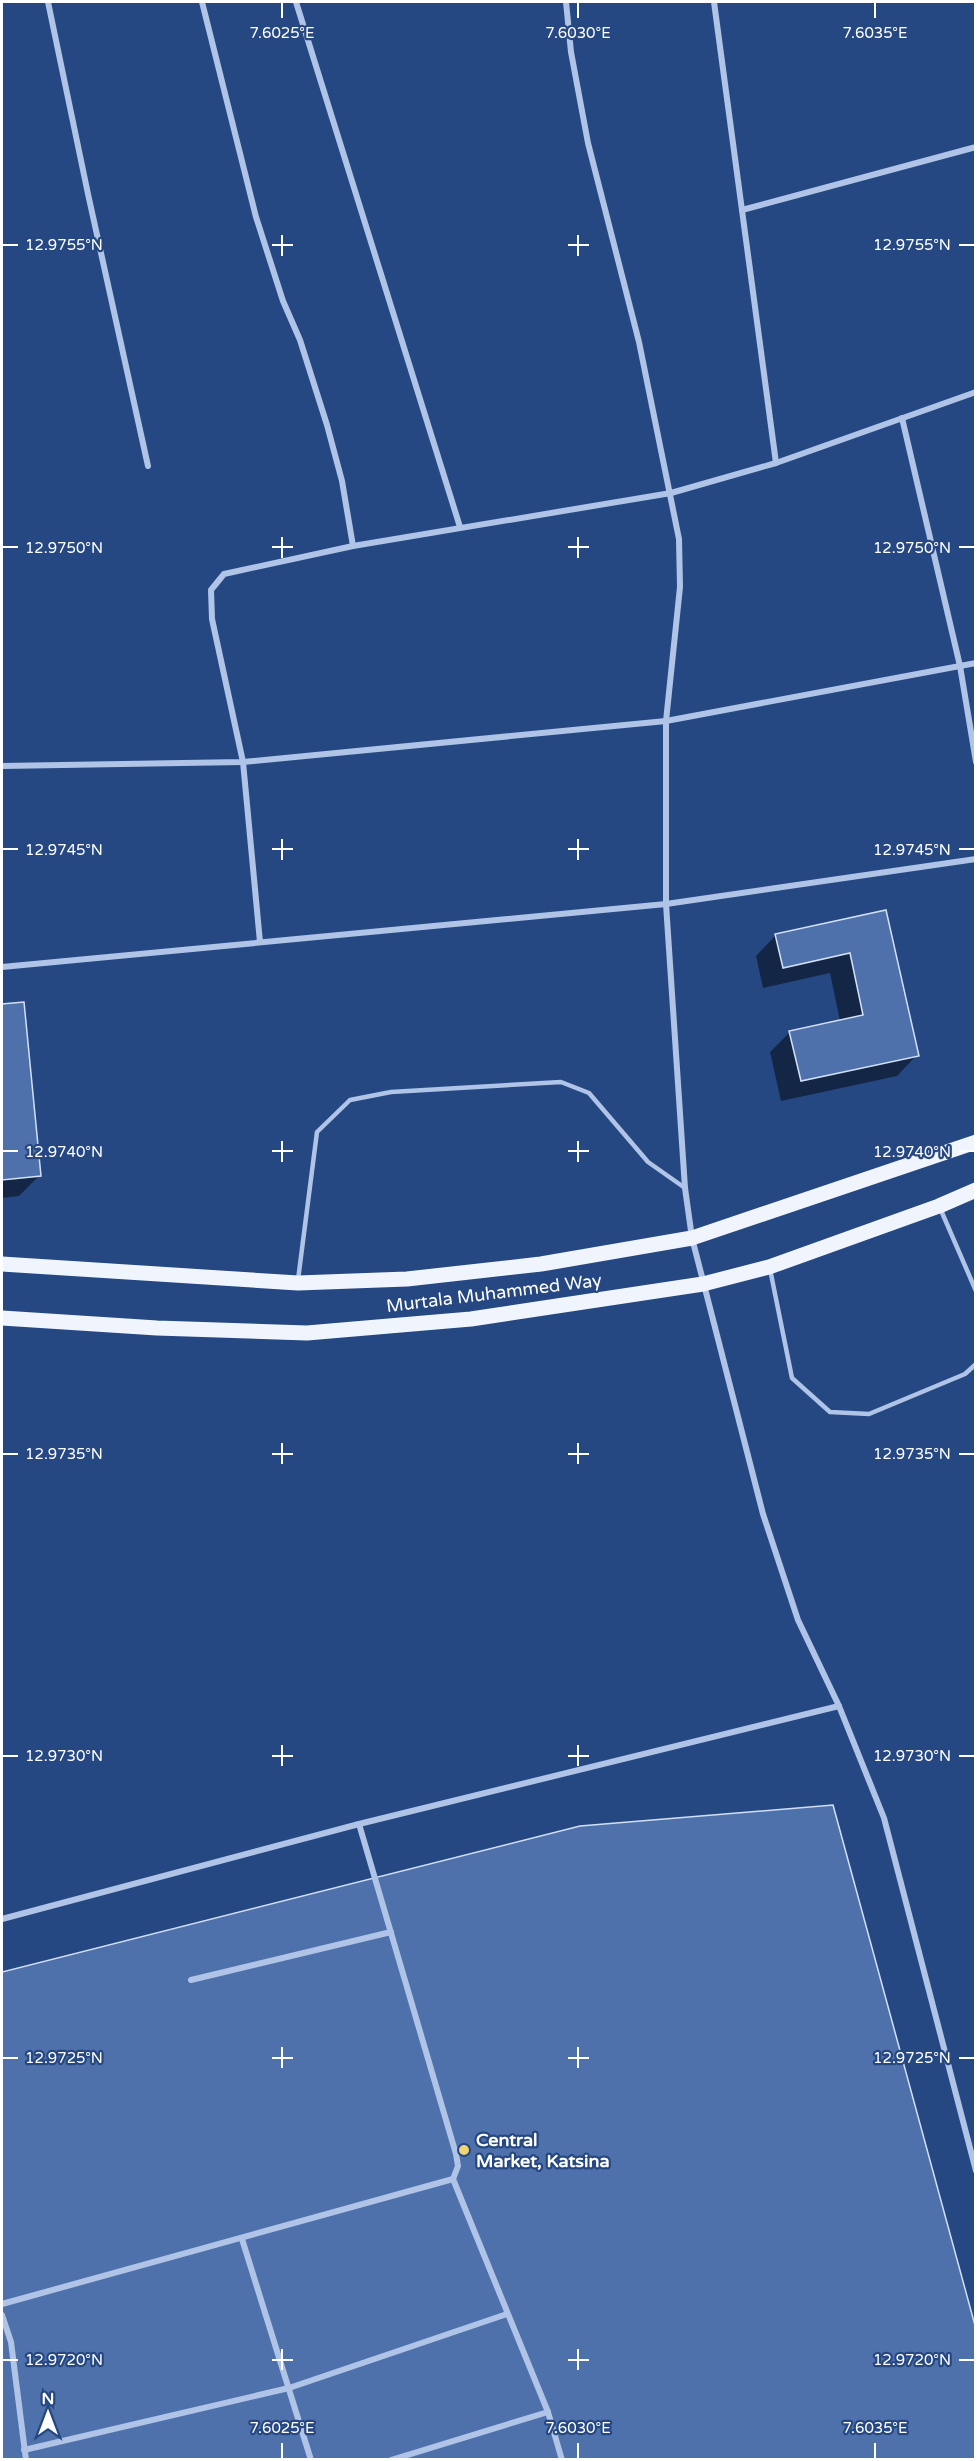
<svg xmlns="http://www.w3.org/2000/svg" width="977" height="2461" font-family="'Varela Round',sans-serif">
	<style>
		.shadow { fill: #0007 }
		.building { fill: #4f71ab; stroke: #d2e0f5; stroke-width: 1.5 }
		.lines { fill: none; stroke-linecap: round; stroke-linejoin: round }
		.lane { stroke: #afc4e7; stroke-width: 4.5 }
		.street { stroke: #afc4e7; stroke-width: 6 }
		.primary { stroke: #f0f5fd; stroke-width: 15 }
		.ticks { fill: none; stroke: #fff; stroke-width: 2 }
		.poi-dot { fill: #efd474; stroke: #264882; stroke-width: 2 }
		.labels { text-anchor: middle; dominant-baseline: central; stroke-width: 4.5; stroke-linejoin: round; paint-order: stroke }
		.street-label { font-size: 18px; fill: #fff; stroke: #264882 }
		.poi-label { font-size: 18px; font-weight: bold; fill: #fff; stroke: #264882; text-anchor: start }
		.ticks-label { font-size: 15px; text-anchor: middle; fill: #fff; stroke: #264882; stroke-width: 4.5; stroke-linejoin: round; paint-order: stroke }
	</style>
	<rect width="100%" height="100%" fill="#264882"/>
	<g class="shadow">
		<path d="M885,912L917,1055L897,1076L781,1101L770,1052L790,1032L840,1021L830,973L763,988L756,956L776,935Z"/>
		<path d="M23,1003L39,1176L19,1196L2,1198V1005Z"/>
		<path d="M580,1827L976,2460H2V1975Z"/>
	</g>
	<g class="building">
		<path d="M886,910L919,1056L801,1081L789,1031L863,1015L850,953L783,968L775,934Z"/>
		<path d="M24,1002L41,1176L2,1180V1004Z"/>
		<path d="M833,1805L976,2329V2460H2V1972L580,1826Z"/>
	</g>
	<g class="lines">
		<g class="lane">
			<path d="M940,1208L976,1291"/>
			<path d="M770,1269L792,1378L830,1412L869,1414L965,1374L976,1364"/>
			<path d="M298,1280L317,1132L350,1100L391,1092L561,1082L589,1093L648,1162L685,1188"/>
		</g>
		<g class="street">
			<path d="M48,2L88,194L148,466"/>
			<path d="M202,2L256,217L283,301L300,340L327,425L342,481L353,546"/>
			<path d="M296,2L460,527"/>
			<path d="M566,2L571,52L588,143L639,342L679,539L680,587L666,721V904L685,1188L692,1238L763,1514L798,1620L839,1706L884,1818L976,2171"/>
			<path d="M714,2L776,463"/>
			<path d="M742,210L976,147"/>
			<path d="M902,418L960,666L976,762"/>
			<path d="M2,766L243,762L666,721L976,663"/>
			<path d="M260,942L243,762L212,619L211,590L224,574L353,546L671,493L776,463L976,392"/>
			<path d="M2,967L666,904L976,859"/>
			<path d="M359,1824L456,2154L458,2166L453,2179L548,2412L562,2460"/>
			<path d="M2,1919L359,1824L839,1706"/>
			<path d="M191,1980L391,1932"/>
			<path d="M242,2239L311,2460"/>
			<path d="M2,2304L453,2179"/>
			<path d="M2,2315L11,2342L26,2460"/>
			<path d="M24,2450L289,2388L507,2314"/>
			<path d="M391,2460L548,2412"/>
		</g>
		<g class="primary">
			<path d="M2,1264L298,1283L407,1279L541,1264L692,1238L976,1142"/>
			<path d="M2,1318L157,1328L307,1333L471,1319L703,1284L769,1267L939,1206L976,1190"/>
		</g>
	</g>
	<path class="ticks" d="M282,3V18M578,3V18M875,3V18M282,235V256M578,235V256M3,245H18M272,245H293M568,245H589M959,245H974M282,537V558M578,537V558M3,547H18M272,547H293M568,547H589M959,547H974M282,839V860M578,839V860M3,849H18M272,849H293M568,849H589M959,849H974M282,1141V1162M578,1141V1162M3,1151H18M272,1151H293M568,1151H589M959,1151H974M282,1443V1464M578,1443V1464M3,1454H18M272,1454H293M568,1454H589M959,1454H974M282,1745V1766M578,1745V1766M3,1756H18M272,1756H293M568,1756H589M959,1756H974M282,2047V2068M578,2047V2068M3,2058H18M272,2058H293M568,2058H589M959,2058H974M282,2349V2370M578,2349V2370M3,2360H18M272,2360H293M568,2360H589M959,2360H974M282,2443V2458M578,2443V2458M875,2443V2458"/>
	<circle class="poi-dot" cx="464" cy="2150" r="6"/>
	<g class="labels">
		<g class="street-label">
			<text transform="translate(494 1293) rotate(-7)">Murtala Muhammed Way</text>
		</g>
		<g class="poi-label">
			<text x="476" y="2140">Central<tspan x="476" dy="21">Market, Katsina</tspan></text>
		</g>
	</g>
	<g class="ticks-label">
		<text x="282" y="38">7.6025°E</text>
		<text x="578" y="38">7.6030°E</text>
		<text x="875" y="38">7.6035°E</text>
		<text x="64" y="250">12.9755°N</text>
		<text x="912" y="250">12.9755°N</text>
		<text x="64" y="553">12.9750°N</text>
		<text x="912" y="553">12.9750°N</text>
		<text x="64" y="855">12.9745°N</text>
		<text x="912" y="855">12.9745°N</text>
		<text x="64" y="1157">12.9740°N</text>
		<text x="912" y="1157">12.9740°N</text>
		<text x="64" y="1459">12.9735°N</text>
		<text x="912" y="1459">12.9735°N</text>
		<text x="64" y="1761">12.9730°N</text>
		<text x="912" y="1761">12.9730°N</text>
		<text x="64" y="2063">12.9725°N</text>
		<text x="912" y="2063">12.9725°N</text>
		<text x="64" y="2365">12.9720°N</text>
		<text x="912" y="2365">12.9720°N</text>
		<text x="282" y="2433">7.6025°E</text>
		<text x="578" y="2433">7.6030°E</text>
		<text x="875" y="2433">7.6035°E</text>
	</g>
	<rect width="977" height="2461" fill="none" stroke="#ffffff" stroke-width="6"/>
	<g transform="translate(48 2413)" stroke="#264882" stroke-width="4.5" paint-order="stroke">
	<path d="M0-4.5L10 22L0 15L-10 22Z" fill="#ffffff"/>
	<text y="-9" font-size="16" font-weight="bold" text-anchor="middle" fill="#ffffff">N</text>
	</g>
</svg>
